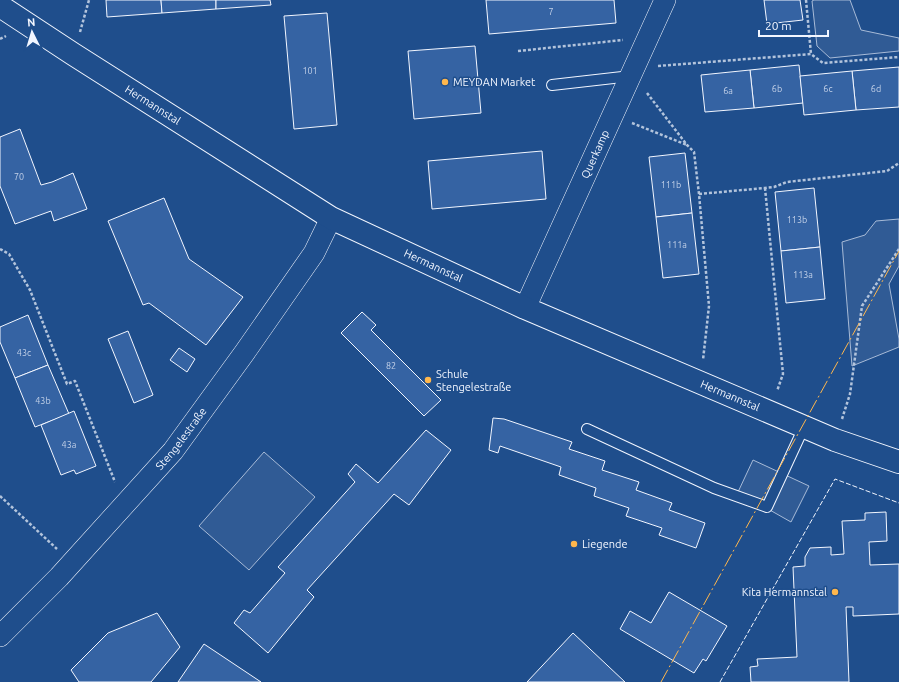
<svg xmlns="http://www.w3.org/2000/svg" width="899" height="682" font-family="Ubuntu,sans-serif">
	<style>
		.built { fill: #305b95; stroke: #a8bbd7 }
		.building { fill: #3563a3; stroke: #f2f6ff }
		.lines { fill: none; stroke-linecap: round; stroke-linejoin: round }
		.service-casing { stroke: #f2f6ff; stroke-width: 12 }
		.minor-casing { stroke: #f2f6ff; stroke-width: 22 }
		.tertiary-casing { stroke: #f2f6ff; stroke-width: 24 }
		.path { stroke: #b3c4dc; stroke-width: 2.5; stroke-dasharray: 3 2; stroke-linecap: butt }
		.service { stroke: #1f4e8c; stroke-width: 10 }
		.minor { stroke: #1f4e8c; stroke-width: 21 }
		.tertiary { stroke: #1f4e8c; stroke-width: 22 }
		.fence { stroke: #f2f6ff; stroke-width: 1; stroke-dasharray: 5 2; stroke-linecap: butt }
		.power { stroke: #ffb74d; stroke-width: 1; stroke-dasharray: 14 3 2 3; stroke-linecap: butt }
		.poi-dot { fill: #ffb74d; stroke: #1f4e8c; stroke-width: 1.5 }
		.labels { text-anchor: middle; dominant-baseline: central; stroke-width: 3; stroke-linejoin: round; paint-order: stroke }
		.number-label { font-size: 9px; fill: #c3d1e8 }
		.poi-label { font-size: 11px; fill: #f2f6ff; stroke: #1f4e8c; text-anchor: start }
		.street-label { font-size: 11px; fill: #f2f6ff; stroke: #1f4e8c }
	</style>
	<rect width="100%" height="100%" fill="#1f4e8c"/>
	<g class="built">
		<path d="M814,0H850L861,30L899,38V51L830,58L817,46L812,1Z"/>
		<path d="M899,219V266L889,284L899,339V347L852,366L842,242L865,235L876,221Z"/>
		<path d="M264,452L315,497L249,570L199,526Z"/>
		<path d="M753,460L809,486L791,522L738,492Z"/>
	</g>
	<g class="building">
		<path d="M106,0H161L162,13L107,17Z"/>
		<path d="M161,0H216V9L162,13Z"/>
		<path d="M216,0H270L271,5L216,9Z"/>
		<path d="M486,0H614L616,23L489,34Z"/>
		<path d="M764,0H800L803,20L767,24Z"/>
		<path d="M327,13L337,125L294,129L284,16Z"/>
		<path d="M475,46L481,113L414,119L408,51Z"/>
		<path d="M799,65L803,103L754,108L750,70Z"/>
		<path d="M899,67V107L856,110L852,71Z"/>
		<path d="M750,70L754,108L705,112L701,75Z"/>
		<path d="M852,71L856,110L804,115L800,76Z"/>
		<path d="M20,129L41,185L52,182L73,173L87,209L54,221L51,211L15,224L0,186V137Z"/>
		<path d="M542,151L546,199L432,209L428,161Z"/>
		<path d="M685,153L692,213L656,217L649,157Z"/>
		<path d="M814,188L820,247L781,251L775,192Z"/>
		<path d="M164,198L189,259L243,297L206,345L149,303L143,305L108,221Z"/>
		<path d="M692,213L699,274L663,278L656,217Z"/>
		<path d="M820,247L825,299L786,303L781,251Z"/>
		<path d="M362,312L376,325L371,330L441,400L424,416L341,333Z"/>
		<path d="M28,315L48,365L15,378L0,342V327Z"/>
		<path d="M128,331L153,395L134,403L108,339Z"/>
		<path d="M179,348L195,359L187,372L170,360Z"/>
		<path d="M48,365L69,414L35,427L15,378Z"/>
		<path d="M74,411L96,466L76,474L74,470L61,475L41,425Z"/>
		<path d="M493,418L504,419L572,442L569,449L605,461L602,470L639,482L636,490L672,503L669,510L705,523L696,548L659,535L662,528L626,516L629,508L594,496L596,488L559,475L561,467L500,446L498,453L489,450Z"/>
		<path d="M426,430L451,450L409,505L394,494L307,590L314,597L268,653L234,623L244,610L250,613L285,573L278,567L355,482L348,474L356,464L378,483Z"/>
		<path d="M886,512L887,541L869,542L870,565L899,564V614L853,616V607H846L849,682H751L750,667L758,666L757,659L797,657L793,567L805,566V557L810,548L831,547V555L844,554L842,521L865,520V513Z"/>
		<path d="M669,592L727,626L706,661L703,659L694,673L620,629L630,611L651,623Z"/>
		<path d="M157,613L180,647L151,682H79L71,670L108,633Z"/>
		<path d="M573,633L625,682H527Z"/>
		<path d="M204,644L261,682H178Z"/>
	</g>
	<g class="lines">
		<defs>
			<g id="service">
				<path d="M552,85L631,76"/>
				<path d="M587,429L714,488L767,507L804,427"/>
			</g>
			<g id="minor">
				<path id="s1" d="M525,308L665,0"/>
				<path id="s2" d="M0,636L59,577L173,451L245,352L314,253L331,218"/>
			</g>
			<g id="tertiary">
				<path id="s3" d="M0,6L73,54L331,218L525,308L835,440L899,462"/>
			</g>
		</defs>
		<use href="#service" class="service-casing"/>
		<use href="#minor" class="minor-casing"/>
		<use href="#tertiary" class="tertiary-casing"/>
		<g class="path">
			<path d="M806,0L811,54"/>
			<path d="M80,32L89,0"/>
			<path d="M0,39L6,36"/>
			<path d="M518,51L623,40"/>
			<path d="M658,66L811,54L823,63L899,57"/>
			<path d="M647,93L687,145L694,152L699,194L709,306L703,360"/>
			<path d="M632,123L687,145"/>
			<path d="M765,188L783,374L777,391"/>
			<path d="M699,194L765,188L774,187L787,182L887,171L899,163"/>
			<path d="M0,249L9,254L30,290L67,384L75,381L115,482"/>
			<path d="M842,419L850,394L862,306L899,249"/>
			<path d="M0,496L57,549"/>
		</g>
		<use href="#service" class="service"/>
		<use href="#minor" class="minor"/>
		<use href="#tertiary" class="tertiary"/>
		<path class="fence" d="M720,682L835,479L899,503"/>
		<path class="power" d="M661,682L899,251"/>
	</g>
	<g class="poi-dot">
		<circle cx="445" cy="82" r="4"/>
		<circle cx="428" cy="380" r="4"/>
		<circle cx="574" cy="544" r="4"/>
		<circle cx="835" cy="592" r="4"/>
	</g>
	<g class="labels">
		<g class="number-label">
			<text x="551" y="12">7</text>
			<text x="310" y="71">101</text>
			<text x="777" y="89">6b</text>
			<text x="828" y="89">6c</text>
			<text x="876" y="89">6d</text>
			<text x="728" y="91">6a</text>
			<text x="19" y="177">70</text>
			<text x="671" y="185">111b</text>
			<text x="797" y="220">113b</text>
			<text x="677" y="245">111a</text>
			<text x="803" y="275">113a</text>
			<text x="24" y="353">43c</text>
			<text x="391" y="366">82</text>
			<text x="43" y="401">43b</text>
			<text x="69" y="445">43a</text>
		</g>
		<g class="poi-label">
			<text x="453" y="82">MEYDAN Market</text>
			<text x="436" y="374">Schule<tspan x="436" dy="13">Stengelestraße</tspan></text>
			<text x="582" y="544">Liegende</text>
			<text x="827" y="592" text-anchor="end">Kita Hermannstal</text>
		</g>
		<g class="street-label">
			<text stroke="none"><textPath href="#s3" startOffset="182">Hermannstal</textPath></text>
			<text stroke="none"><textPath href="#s1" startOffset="169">Querkamp</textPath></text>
			<text stroke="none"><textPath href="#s3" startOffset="506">Hermannstal</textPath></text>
			<text stroke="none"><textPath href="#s3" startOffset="830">Hermannstal</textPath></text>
			<text stroke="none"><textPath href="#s2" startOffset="268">Stengelestraße</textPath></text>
		</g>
	</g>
	<g transform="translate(32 32) rotate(355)" stroke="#1f4e8c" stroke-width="3" paint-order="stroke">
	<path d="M0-3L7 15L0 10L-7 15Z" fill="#f2f6ff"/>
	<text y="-6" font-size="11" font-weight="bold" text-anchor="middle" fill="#f2f6ff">N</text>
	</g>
	<path d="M759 30v6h69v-6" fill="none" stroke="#f2f6ff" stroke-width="2"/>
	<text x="765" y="30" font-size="12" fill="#f2f6ff" stroke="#1f4e8c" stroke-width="3" paint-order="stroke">20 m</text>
</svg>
